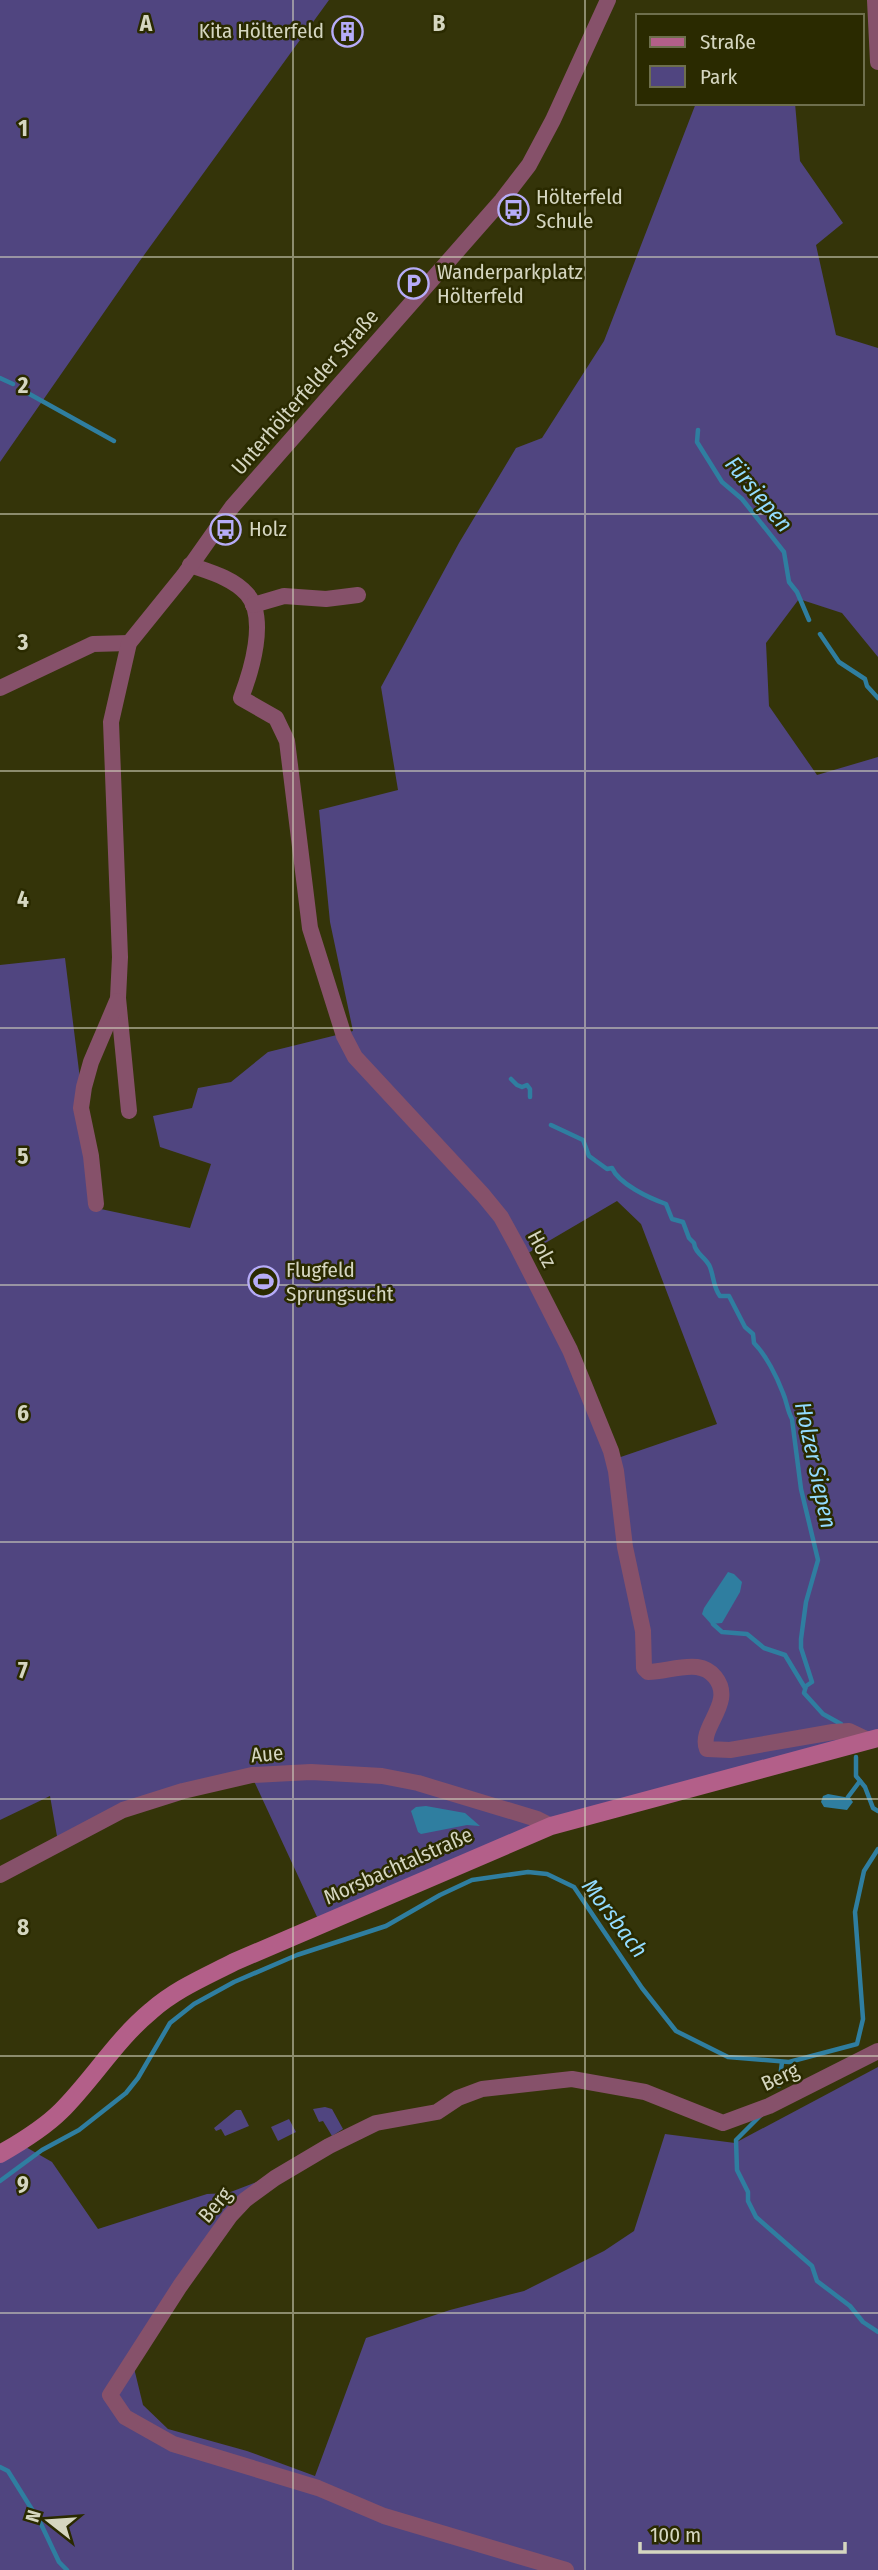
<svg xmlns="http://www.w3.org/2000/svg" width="878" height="2570" font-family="'Fira Sans Condensed',sans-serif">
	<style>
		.green { fill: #504580; fill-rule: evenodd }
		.water { fill: #2f7ea0 }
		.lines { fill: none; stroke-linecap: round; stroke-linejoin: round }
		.stream { stroke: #2f7ea0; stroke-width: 4.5 }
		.minor { stroke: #86516a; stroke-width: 16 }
		.secondary { stroke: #b35f89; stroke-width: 18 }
		.grid { fill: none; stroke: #d5d6c0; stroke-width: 2; stroke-opacity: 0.55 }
		.labels { text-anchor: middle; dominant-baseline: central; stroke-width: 5; stroke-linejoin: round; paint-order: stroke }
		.poi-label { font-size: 21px; fill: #d5d6c0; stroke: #2a2a00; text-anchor: start }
		.street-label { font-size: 21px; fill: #d5d6c0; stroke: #2a2a00 }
		.water-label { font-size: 23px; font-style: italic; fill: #93dbff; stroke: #2a2a00 }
		.grid-label { font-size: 23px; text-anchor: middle; font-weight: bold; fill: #d5d6c0; stroke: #2a2a00; stroke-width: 5; stroke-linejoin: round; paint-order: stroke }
	</style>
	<rect width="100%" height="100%" fill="#343409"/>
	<g class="green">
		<path d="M0,0H329L139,262L0,462Z"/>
		<path d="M696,103H795L800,161L843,223L816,245L836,335L878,348V657L842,613L799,599L766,643L769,706L817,775L878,757V1737L549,1821L318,1919L254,1781L182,1788L58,1842L50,1796L0,1820V965L65,958L96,1208L190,1228L211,1164L160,1147L153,1116L192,1108L198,1088L231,1082L268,1052L353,1031L330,922L319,810L398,790L381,687L459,543L516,448L542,438L604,341ZM617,1201L641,1224L717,1424L609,1461L567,1354L518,1259Z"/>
		<path d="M878,2067V2570H0V2160L24,2146L52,2162L98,2229L207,2194L228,2193L275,2175L242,2198L134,2368L143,2405L168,2429L247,2451L315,2476L366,2338L450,2310L524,2291L604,2251L634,2231L665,2134L735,2143Z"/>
		<path d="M325,2107L332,2109L343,2129L332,2136L323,2121L319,2122L313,2109Z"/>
		<path d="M236,2110H241L249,2126L225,2136L221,2129L216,2131L214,2128Z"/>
		<path d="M289,2119L296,2132L278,2141L271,2127Z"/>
	</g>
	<g class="water">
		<path d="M728,1572L734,1574L742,1582L740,1592L722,1623L711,1624L702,1614L704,1608Z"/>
		<path d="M828,1794L850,1798L853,1802L847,1810L824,1807L821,1802L823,1796Z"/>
		<path d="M426,1806L465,1813L480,1826L467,1825L421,1834L418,1832L411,1811L416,1807Z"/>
	</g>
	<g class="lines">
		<g class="stream">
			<path d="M0,378L13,384"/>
			<path d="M24,391L114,441"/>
			<path d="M698,430L697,442L722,482L742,499L784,552L789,582L797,592L809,620"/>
			<path d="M820,634L839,662L865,679L867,686L878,698"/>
			<path d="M511,1079L517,1085L522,1087L527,1085L530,1089V1097"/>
			<path d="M551,1125L583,1140L589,1156L607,1169L612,1168C619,1184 649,1198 666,1204L672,1219L683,1222L689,1238L694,1243C695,1254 706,1257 710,1267C714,1277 713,1287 720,1296H729L745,1327L753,1334L754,1343C766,1355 777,1377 783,1393C787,1402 787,1410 792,1419L801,1489L818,1560L806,1602L801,1639V1648L812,1682L806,1686L804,1693L823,1714L841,1724"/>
			<path d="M713,1624L722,1632L747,1634L764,1648L785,1655L805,1688"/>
			<path d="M856,1757V1776L865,1787L873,1808L878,1811"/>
			<path d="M848,1797L860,1781"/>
			<path d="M779,2086L782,2062"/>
			<path d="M760,2116L736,2140L737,2170L748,2192V2201L756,2217L812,2266L817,2281L850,2306L863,2322L878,2332"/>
			<path d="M0,2181L42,2150L79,2130L126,2093L138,2078L170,2023L194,2004L234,1982L297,1955L386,1926L440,1895L472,1880L528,1872L547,1874L574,1887L642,1988L676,2031L728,2057L789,2062L857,2044L863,2019L855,1912L864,1871L878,1849"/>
			<path d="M0,2467L8,2471L41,2524L59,2562L67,2570"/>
		</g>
		<g class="minor">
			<path d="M875,0L878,62"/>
			<path d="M190,565C210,572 233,578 247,594C268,618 251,672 241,698L276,718L287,741L310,928L344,1036L355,1057L483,1195L501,1217L518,1248L570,1350L611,1451L616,1471L625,1547L643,1631L644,1668L648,1672C664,1672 680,1665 697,1667C704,1668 711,1672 715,1677C736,1703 698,1727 707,1749L730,1750L833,1732L849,1731L868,1740"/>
			<path d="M253,605L284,596L326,599L358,595"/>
			<path d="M0,688L93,644L129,643"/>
			<path d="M129,1111L118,998L120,957L111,722L129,643L184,575L232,507L502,200L529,165L553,120L608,0"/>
			<path d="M96,1204L91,1156L81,1108L84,1087L91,1062L117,1001"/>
			<path d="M0,1875L123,1810L183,1791L252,1775L311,1772L382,1776L418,1783L537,1819L551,1826"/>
			<path d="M566,2570L384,2516L318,2488L173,2444L125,2417L110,2395L180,2286L230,2216L245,2200L275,2178L329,2146L376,2123L437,2112L458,2098L482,2089L572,2079L645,2092L723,2123L769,2106L878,2051"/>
		</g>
		<path class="secondary" d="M0,2154C21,2142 44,2128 61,2111C93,2079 116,2040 151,2011C176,1989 205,1977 234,1962L551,1826L878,1738"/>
	</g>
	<path class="grid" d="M293,0V2570M585,0V2570M0,257H878M0,514H878M0,771H878M0,1028H878M0,1285H878M0,1542H878M0,1799H878M0,2056H878M0,2313H878"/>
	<defs>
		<symbol id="building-ring" viewBox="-11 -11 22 22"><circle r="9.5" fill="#2a2a00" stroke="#b6acf8" stroke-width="1.5"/><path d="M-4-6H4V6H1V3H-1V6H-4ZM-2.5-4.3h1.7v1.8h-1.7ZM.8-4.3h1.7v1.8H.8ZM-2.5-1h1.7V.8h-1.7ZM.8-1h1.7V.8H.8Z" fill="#b6acf8"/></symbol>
		<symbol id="bus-ring" viewBox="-11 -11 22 22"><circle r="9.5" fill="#2a2a00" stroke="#b6acf8" stroke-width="1.5"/><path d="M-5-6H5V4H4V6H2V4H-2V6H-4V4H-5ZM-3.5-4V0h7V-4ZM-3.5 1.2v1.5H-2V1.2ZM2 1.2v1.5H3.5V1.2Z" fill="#b6acf8"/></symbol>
		<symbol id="parking-ring" viewBox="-11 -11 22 22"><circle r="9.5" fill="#2a2a00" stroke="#b6acf8" stroke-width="1.5"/><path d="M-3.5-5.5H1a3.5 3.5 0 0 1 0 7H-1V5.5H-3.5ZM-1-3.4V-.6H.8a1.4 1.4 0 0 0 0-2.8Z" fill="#b6acf8"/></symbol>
		<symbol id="stadium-ring" viewBox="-11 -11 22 22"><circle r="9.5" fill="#2a2a00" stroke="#b6acf8" stroke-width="1.5"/><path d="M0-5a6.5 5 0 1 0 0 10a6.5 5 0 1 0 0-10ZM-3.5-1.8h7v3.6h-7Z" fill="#b6acf8"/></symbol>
	</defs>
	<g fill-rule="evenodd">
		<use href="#building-ring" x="330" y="14" width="35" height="35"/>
		<use href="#bus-ring" x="496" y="192" width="35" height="35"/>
		<use href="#parking-ring" x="396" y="266" width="35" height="35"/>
		<use href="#bus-ring" x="208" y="512" width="35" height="35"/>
		<use href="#stadium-ring" x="246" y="1264" width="35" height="35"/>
	</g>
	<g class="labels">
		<g class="poi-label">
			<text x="324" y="31" text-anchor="end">Kita Hölterfeld</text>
			<text x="536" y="197">Hölterfeld<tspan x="536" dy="24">Schule</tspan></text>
			<text x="437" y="272">Wanderparkplatz<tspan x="437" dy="24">Hölterfeld</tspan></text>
			<text x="249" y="529">Holz</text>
			<text x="286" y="1270">Flugfeld<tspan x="286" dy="24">Sprungsucht</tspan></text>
		</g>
		<g class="street-label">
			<text transform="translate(305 392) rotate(-49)">Unterhölterfelder Straße</text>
			<text transform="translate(542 1249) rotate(62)">Holz</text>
			<text transform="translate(267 1754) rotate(-5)">Aue</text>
			<text transform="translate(398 1866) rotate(-24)">Morsbachtalstraße</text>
			<text transform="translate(780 2077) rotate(-25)">Berg</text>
			<text transform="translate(215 2205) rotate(-50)">Berg</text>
		</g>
		<g class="water-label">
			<text transform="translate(759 494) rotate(50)">Fürsiepen</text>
			<text transform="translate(816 1465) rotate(78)">Holzer Siepen</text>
			<text transform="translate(615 1918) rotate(53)">Morsbach</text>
		</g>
	</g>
	<g class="grid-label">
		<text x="146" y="31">A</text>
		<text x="439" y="31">B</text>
		<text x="23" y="136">1</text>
		<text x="23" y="393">2</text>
		<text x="23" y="650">3</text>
		<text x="23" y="907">4</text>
		<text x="23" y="1164">5</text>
		<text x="23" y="1421">6</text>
		<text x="23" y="1678">7</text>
		<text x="23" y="1935">8</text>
		<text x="23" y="2192">9</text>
	</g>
	<rect x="636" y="14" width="228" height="91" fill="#2a2a00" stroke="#6e6f4d" stroke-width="2"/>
	<rect x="650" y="37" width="35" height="10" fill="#b35f89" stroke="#6e6f4d" stroke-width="2"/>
	<text x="700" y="49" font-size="21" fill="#d5d6c0">Straße</text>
	<rect x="650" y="66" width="35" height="21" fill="#504580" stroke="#6e6f4d" stroke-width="2"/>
	<text x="700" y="84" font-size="21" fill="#d5d6c0">Park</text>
	<g transform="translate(49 2521) rotate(287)" stroke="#2a2a00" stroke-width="5" paint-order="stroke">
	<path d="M0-5L12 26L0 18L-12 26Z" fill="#d5d6c0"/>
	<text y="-10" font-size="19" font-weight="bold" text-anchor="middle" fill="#d5d6c0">N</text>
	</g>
	<path d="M640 2542v10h205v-10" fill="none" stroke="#d5d6c0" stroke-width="3.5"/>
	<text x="650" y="2542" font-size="21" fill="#d5d6c0" stroke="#2a2a00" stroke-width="5" paint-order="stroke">100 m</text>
</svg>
